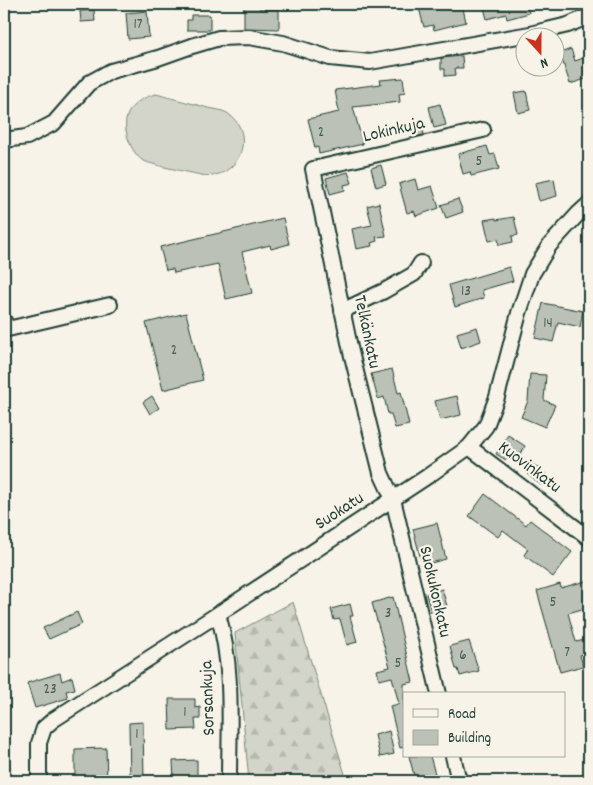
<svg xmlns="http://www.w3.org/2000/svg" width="593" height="785" font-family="Dekko,sans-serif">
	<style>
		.forest { fill: url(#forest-firs); stroke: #79897f }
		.pitch { fill: #d3d5ca; stroke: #79897f }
		.building { fill: #bbc1b6; stroke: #1f3d34 }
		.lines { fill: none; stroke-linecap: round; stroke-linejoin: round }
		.minor-casing { stroke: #1f3d34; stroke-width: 18 }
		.minor { stroke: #f7f3e8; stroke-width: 14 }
		.labels { text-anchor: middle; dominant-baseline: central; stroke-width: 4.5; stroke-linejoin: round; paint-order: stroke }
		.number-label { font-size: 15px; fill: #465e54 }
		.street-label { font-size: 18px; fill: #1f3d34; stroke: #f7f3e8 }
	</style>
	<defs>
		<pattern id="forest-firs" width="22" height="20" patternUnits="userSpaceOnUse" patternTransform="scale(1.25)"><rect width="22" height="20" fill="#d3d5ca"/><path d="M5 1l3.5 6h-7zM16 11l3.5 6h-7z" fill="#b5b8ae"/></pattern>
	</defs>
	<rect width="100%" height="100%" fill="#f7f3e8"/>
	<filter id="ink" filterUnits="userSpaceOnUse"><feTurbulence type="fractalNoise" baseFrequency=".02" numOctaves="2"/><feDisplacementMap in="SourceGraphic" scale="10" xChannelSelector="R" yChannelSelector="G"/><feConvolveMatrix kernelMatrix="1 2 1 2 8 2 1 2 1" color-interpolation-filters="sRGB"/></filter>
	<g filter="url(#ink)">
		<path class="forest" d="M293,602L347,781H249L235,633Z"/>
		<path class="pitch" d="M156,94C174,99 191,103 208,108C214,109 222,110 227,113C258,133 239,182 201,175C192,173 147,164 142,160C136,156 131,147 129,141C119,116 132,100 156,94Z"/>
		<g class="building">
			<path d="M244,4H260V9H279V29L244,28Z"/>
			<path d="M418,4H448L449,7L462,4L466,22L434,30L433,25L424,27Z"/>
			<path d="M483,4H529V7H527L529,13L507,19L506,14L487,19Z"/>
			<path d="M94,10L95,21L81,22L80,11Z"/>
			<path d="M147,11L149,37L128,39L126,13Z"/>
			<path d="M191,15H210V30H187V20H191Z"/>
			<path d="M571,49L575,61L589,56V78L570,84L560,53Z"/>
			<path d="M462,56L463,68H455L456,75L445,76V69H441V58Z"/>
			<path d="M403,78L405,93L399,94L400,102L353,107L363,144L319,154L318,147L315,148L308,119L339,112L335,90L381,84L380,80Z"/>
			<path d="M526,91L530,110L518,113L514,93Z"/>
			<path d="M440,104L446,125L434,128L429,107Z"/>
			<path d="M421,123L424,135L414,137L411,126Z"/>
			<path d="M487,146L490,155L495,154L499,169L471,176L470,172L463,174L458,154Z"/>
			<path d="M381,165L386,184L376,187L371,168Z"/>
			<path d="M348,172L352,183L344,185L345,190L330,194L326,178Z"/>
			<path d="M415,179L418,190L432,186L439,208L416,216L414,211L407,213L399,184Z"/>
			<path d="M554,179L557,196L539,201L535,183Z"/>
			<path d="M458,199L463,212L446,218L441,205Z"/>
			<path d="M379,203L386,236L376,237L377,241L371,243L372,246L356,249L352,229L372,225L367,206Z"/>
			<path d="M514,217L518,235L512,236L513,242L499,245L498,239L489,241L484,220L496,218V220Z"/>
			<path d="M283,218L289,244L271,249L270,245L242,252L252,293L226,299L218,264L174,273L173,269L166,270L160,247Z"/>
			<path d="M509,267L513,281L482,290L484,298L455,307L449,285Z"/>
			<path d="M543,303L583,311L580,327L558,322L553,342L535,338Z"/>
			<path d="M186,313L203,380L163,390L146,323Z"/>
			<path d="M477,327L481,341L461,348L457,333Z"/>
			<path d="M392,369L398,393L401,392L409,425L395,428L391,414H388L384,397L378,399L371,374Z"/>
			<path d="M530,374L546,375L544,400L555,405L545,427L521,417L528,401Z"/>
			<path d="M152,396L159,408L150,414L143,402Z"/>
			<path d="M457,396L461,415L440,420L435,401Z"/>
			<path d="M508,435L525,446L518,458L510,453L506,460L496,454Z"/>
			<path d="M534,465L548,476L541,485L527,474Z"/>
			<path d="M485,494L526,525L530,520L572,552L553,577L524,555L528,549L503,530L498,537L469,516Z"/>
			<path d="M437,523L446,559L431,563L429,558L421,560L413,529Z"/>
			<path d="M589,580V607L568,613L576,642L589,639V652L580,655L583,666L560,672L537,591L560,584L561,588Z"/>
			<path d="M442,589L447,606L431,612L426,594Z"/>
			<path d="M393,597L413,682L404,684V747L400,748L390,706L399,704L392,677L379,680L377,670L390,667L372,603Z"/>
			<path d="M350,604L353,616H350L357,642L347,645L340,619L334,620L331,609Z"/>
			<path d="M77,612L82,624L49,639L43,628Z"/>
			<path d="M469,641L479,671L460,676L458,669H456L450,646Z"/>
			<path d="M60,673L62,681L72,677L75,689L66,691L68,698L35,708L27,683Z"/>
			<path d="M169,699H195V708L200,707V719H195L196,729L170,730Z"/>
			<path d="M143,722L144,781H130L129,723Z"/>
			<path d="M389,731L394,754L380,757L375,735Z"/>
			<path d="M106,748L107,781H75V749Z"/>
			<path d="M409,756H430L435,774L415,779Z"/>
			<path d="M197,760V781H174L173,761Z"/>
		</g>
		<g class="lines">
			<defs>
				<g id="minor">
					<path d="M4,140L27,137L54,123L89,83L111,71L158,58L192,46L219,38L249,37L283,43L330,58L370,62L530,34L568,25L589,16"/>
					<path d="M342,311L384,291L414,274L421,263"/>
					<path d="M4,321L8,329L110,305"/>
					<path d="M469,447L589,538"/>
					<path d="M218,614C234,668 229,726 229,781"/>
					<path d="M439,694L393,499L381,473L351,352L313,169L483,130"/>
					<path d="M453,756L459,781"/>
					<path d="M39,781V743L44,728L53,720L218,614L428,476L469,447L486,426L497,397L519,313L532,274L549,246L578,214L589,204"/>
				</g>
			</defs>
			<use href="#minor" class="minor-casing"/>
			<use href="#minor" class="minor"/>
		</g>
	</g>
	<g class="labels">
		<g class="number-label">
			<text x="138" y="25">17</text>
			<text x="321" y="133">2</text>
			<text x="479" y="162">5</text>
			<text x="466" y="292">13</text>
			<text x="548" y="324">14</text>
			<text x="174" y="351">2</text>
			<text x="553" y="603">5</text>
			<text x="388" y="614">3</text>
			<text x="567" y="653">7</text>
			<text x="463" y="656">6</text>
			<text x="398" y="664">5</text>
			<text x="50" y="690">23</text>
			<text x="185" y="713">1</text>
			<text x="137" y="735">1</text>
		</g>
		<g class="street-label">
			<text transform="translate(394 131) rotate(-13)">Lokinkuja</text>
			<text transform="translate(366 332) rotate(78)">Telkänkatu</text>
			<text transform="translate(529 468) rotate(37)">Kuovinkatu</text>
			<text transform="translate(340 512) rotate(-33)">Suokatu</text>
			<text transform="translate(434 592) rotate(77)">Suokukonkatu</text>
			<text transform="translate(209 698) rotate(-92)">Sorsankuja</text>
		</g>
	</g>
	<rect width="593" height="785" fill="none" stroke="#f7f3e8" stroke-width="20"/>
	<rect x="10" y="10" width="573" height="765" fill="none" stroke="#1f3d34" stroke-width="2" filter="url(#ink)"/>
	<rect x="403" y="692" width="162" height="65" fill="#f7f3e8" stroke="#a1aaa0"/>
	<rect x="413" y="709" width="25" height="8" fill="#f7f3e8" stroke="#a1aaa0"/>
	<text x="448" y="718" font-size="15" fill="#1f3d34">Road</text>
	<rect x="413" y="730" width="25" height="15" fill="#bbc1b6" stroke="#a1aaa0"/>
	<text x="448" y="742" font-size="15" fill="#1f3d34">Building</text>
	<g transform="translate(540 52) rotate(159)"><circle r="24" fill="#f7f3e8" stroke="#a1aaa0"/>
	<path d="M0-4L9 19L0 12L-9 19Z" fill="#c8321e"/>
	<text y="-8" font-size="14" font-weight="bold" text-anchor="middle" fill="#1f3d34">N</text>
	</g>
</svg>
